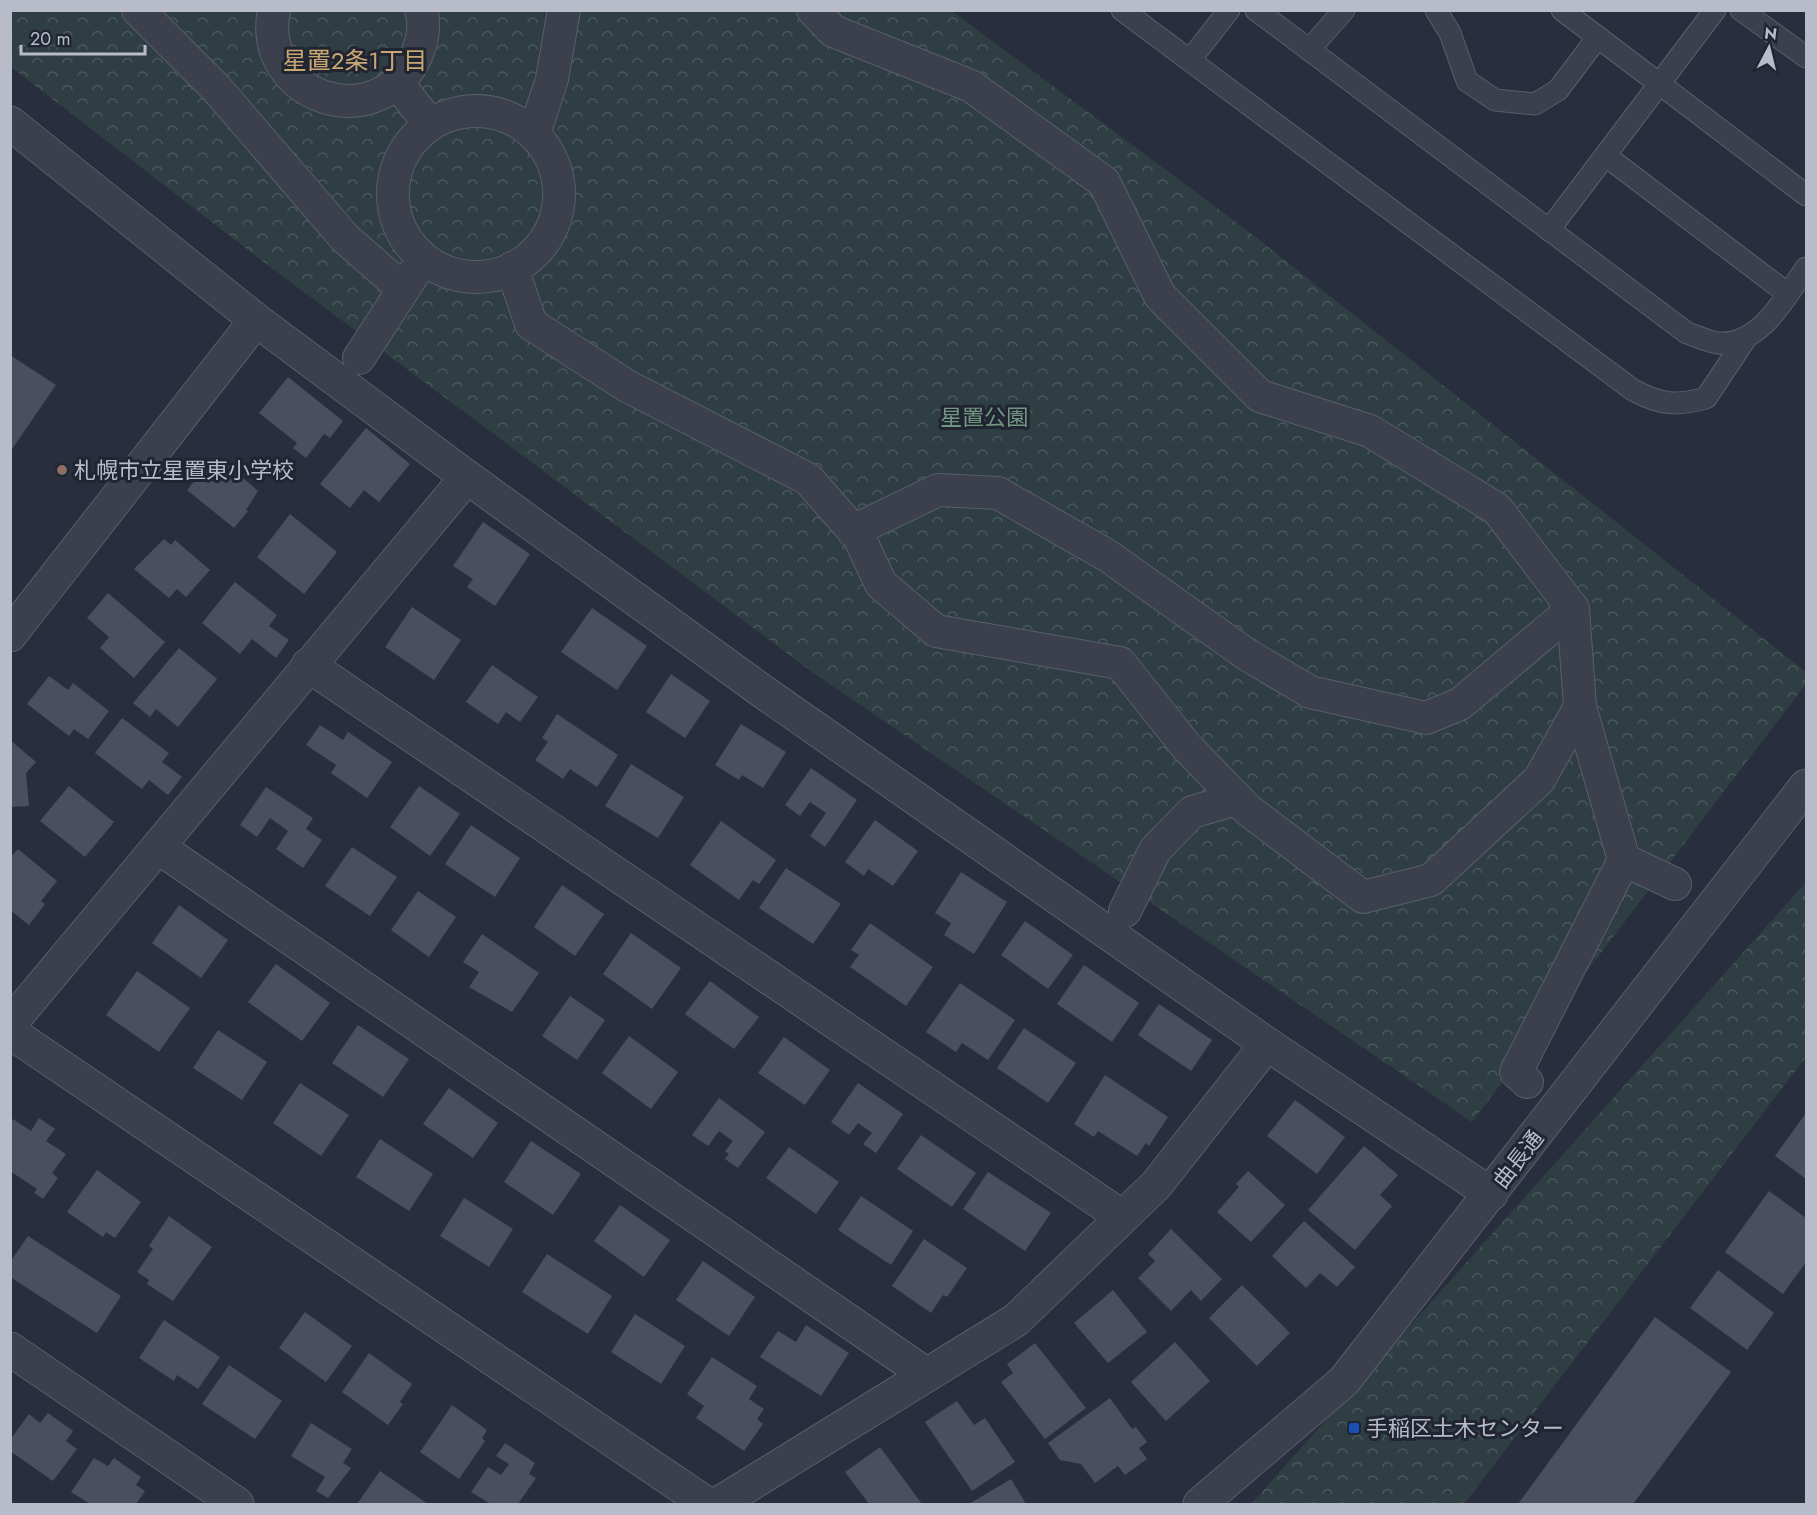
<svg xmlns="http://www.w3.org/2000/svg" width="1817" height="1515" font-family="Jost,'Noto Sans JP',sans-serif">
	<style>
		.park { fill: url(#park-crowns) }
		.building { fill: #4a4f60 }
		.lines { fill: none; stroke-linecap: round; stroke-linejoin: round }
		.service-casing { stroke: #5a5e6b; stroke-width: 23 }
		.pedestrian-casing { stroke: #5a5e6b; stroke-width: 34 }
		.minor-casing { stroke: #5a5e6b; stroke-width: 35 }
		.tertiary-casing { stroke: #5a5e6b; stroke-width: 35 }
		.service { stroke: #3c404d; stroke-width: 21 }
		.pedestrian { stroke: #3c404d; stroke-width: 32 }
		.minor { stroke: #3c404d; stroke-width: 33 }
		.tertiary { stroke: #3c404d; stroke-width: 33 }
		.education-dot { fill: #8d6e63; stroke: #212532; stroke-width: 2 }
		.transit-dot { fill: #1a4fb4; stroke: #212532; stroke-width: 2 }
		.labels { text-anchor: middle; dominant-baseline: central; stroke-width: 6; stroke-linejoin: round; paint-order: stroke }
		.park-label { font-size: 22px; fill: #729681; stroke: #212532 }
		.poi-label { font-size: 22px; fill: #b8bcc8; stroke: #212532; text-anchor: start }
		.street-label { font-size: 22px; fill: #b8bcc8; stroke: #212532 }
		.neighbourhood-label { font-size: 24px; fill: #c8a773; stroke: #212532 }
	</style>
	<defs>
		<pattern id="park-crowns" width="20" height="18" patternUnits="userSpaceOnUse" patternTransform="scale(1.5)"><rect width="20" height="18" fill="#2e3e42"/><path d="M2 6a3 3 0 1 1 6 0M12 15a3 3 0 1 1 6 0" fill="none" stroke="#4a585c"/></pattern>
	</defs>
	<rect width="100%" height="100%" fill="#282e3d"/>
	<g class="park">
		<path d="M10,11H952L1244,228L1806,672V684L1472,1122L812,672L257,257L11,67Z"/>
		<path d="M1806,882V1057L1464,1504H1251Z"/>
	</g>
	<g class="building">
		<path d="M10,355L56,385L10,452Z"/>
		<path d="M288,377L343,421L330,438L324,434L306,458L293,448L297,443L259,413Z"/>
		<path d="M366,428L410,464L379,502L364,490L350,508L320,484Z"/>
		<path d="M216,455L258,491L246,510L248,511L234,528L187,490Z"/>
		<path d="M290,514L337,552L304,594L257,557Z"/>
		<path d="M483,522L530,554L495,606L467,587L473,579L453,566Z"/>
		<path d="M164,539L171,545L175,540L210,570L186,597L177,589L169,598L134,569Z"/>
		<path d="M235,582L277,615L269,626L289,640L276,658L252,639L240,654L202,623Z"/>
		<path d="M108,593L165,642L134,678L100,648L109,637L87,618Z"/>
		<path d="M412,607L461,640L434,680L385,647Z"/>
		<path d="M592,608L647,646L617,690L561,652Z"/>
		<path d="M179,648L217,679L178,727L156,709L150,717L133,703Z"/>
		<path d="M492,665L538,697L520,722L506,712L498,724L466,702Z"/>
		<path d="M671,674L710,701L685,738L646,712Z"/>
		<path d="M49,676L68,690L73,683L109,711L88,739L74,729L69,736L27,704Z"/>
		<path d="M557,714L618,755L597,787L570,769L563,779L535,760L548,742L542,738Z"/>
		<path d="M122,718L169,753L162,762L182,777L168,795L149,780L142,789L95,753Z"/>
		<path d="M741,724L786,752L763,788L742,775L739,780L715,765Z"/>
		<path d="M320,725L343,740L348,732L392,762L367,798L331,773L336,765L306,745Z"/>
		<path d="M10,740L36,762L26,773L29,806L10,807Z"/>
		<path d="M631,764L684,797L658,838L605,806Z"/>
		<path d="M811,768L857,800L825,847L810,836L826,813L810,802L800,816L785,805Z"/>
		<path d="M69,786L114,822L85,857L40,821Z"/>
		<path d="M419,786L460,814L430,856L390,827Z"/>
		<path d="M266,787L313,818L306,829L322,840L303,868L276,849L288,831L270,818L257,837L240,825Z"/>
		<path d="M875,820L918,851L893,886L868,869L864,876L845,862Z"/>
		<path d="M721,821L776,860L759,884L753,880L739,900L690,865Z"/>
		<path d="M471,825L520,858L495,897L445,864Z"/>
		<path d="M352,847L397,877L370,916L325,886Z"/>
		<path d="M18,849L57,881L41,901L45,904L29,925L10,910V858Z"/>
		<path d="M786,868L841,904L813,944L759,908Z"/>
		<path d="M961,872L1007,902L974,954L944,935L951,923L935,913Z"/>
		<path d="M562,885L604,914L575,956L534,927Z"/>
		<path d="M418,891L456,917L429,957L391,930Z"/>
		<path d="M179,905L228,940L201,978L152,943Z"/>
		<path d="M1025,921L1073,955L1048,989L1001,955Z"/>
		<path d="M870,923L933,967L906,1006L850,967L859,955L851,950Z"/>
		<path d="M631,933L681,968L652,1009L603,974Z"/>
		<path d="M482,934L539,973L512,1012L469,987L479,972L463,962Z"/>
		<path d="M276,964L330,1003L302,1041L248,1002Z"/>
		<path d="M1084,965L1139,1003L1112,1042L1057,1004Z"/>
		<path d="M137,971L190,1008L159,1052L106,1015Z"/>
		<path d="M710,981L759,1017L734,1049L685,1014Z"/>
		<path d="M960,983L1015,1020L988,1060L962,1043L956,1052L926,1032Z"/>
		<path d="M570,996L605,1020L577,1060L542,1036Z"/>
		<path d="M1159,1004L1212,1040L1191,1071L1138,1035Z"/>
		<path d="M358,1025L409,1059L383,1097L332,1063Z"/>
		<path d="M1024,1028L1076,1063L1048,1103L997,1068Z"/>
		<path d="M218,1030L267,1062L242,1100L193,1068Z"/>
		<path d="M629,1036L678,1072L651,1109L602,1073Z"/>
		<path d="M784,1037L830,1070L805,1105L758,1073Z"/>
		<path d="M1105,1075L1168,1117L1149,1146L1146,1143L1137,1156L1098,1131L1094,1137L1074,1124Z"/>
		<path d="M300,1083L349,1115L321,1156L273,1123Z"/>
		<path d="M858,1083L903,1114L876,1153L863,1144L872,1133L858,1123L849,1135L831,1122Z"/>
		<path d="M449,1088L498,1123L473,1158L423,1124Z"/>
		<path d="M719,1098L765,1132L738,1168L725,1159L729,1154L725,1151L733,1141L719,1131L708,1146L692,1135Z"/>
		<path d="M1295,1100L1345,1137L1317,1174L1267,1136Z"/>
		<path d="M1806,1113V1179L1775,1156Z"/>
		<path d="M39,1118L55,1129L46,1141L66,1154L52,1173L58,1178L43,1199L34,1193L37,1189L10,1171V1124L13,1119L31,1131Z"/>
		<path d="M921,1135L976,1173L952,1207L897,1169Z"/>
		<path d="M380,1139L433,1174L409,1211L356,1177Z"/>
		<path d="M531,1141L581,1174L553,1215L504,1182Z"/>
		<path d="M1364,1146L1398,1175L1380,1195L1392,1206L1355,1250L1308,1210Z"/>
		<path d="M789,1147L839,1182L816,1214L766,1178Z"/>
		<path d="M97,1170L141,1202L115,1238L106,1232L103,1237L67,1212Z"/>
		<path d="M1248,1171L1285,1205L1251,1242L1217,1212L1239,1187L1236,1184Z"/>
		<path d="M988,1172L1051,1213L1025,1251L963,1209Z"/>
		<path d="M1769,1191L1806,1218V1262L1783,1294L1725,1252Z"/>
		<path d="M861,1196L913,1231L891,1265L838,1230Z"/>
		<path d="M464,1198L513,1229L489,1267L440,1236Z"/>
		<path d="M620,1205L670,1240L644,1277L594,1241Z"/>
		<path d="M169,1216L212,1247L173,1301L147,1284L149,1280L137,1272L153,1249L149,1246Z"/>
		<path d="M1304,1221L1355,1267L1337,1287L1320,1273L1306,1288L1272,1256Z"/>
		<path d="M1171,1229L1222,1279L1201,1301L1191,1290L1171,1311L1138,1278L1155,1261L1148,1254Z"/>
		<path d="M28,1236L121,1296L97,1333L10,1277V1262Z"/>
		<path d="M924,1239L967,1268L947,1297L943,1295L931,1313L892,1286Z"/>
		<path d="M547,1254L612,1296L588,1334L522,1292Z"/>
		<path d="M703,1261L755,1297L729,1336L676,1300Z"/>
		<path d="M1718,1270L1774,1313L1747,1350L1690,1308Z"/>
		<path d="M1242,1285L1290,1333L1257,1366L1209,1318Z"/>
		<path d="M1113,1290L1147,1332L1108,1363L1074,1323Z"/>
		<path d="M305,1312L352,1346L326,1382L279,1348Z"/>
		<path d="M635,1314L685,1346L661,1384L611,1352Z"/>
		<path d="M1655,1317L1731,1372L1633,1504H1518Z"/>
		<path d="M164,1320L220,1357L198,1389L177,1375L174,1381L139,1358Z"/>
		<path d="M806,1325L849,1353L821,1396L760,1357L778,1331L796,1342Z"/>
		<path d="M1175,1342L1210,1381L1166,1421L1131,1382Z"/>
		<path d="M1035,1343L1086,1408L1045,1439L1001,1382L1013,1373L1007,1364Z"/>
		<path d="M369,1353L412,1384L400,1402L403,1404L388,1425L342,1392Z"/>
		<path d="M712,1357L757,1386L749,1399L764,1409L757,1419L763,1424L744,1451L696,1418L704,1406L687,1394Z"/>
		<path d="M229,1365L282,1401L255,1439L202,1404Z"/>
		<path d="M1110,1398L1132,1429L1136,1427L1147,1442L1139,1448L1147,1459L1125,1475L1118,1466L1095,1483L1081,1464L1060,1460L1048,1443Z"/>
		<path d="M957,1401L974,1425L985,1418L1015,1462L972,1491L925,1422Z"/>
		<path d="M452,1405L487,1430L482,1438L485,1441L459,1479L420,1452Z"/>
		<path d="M48,1413L73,1431L66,1441L77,1449L53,1481L10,1451V1440L29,1414L40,1423Z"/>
		<path d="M311,1423L352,1449L343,1463L351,1468L328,1498L316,1491L325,1477L291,1456Z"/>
		<path d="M505,1443L535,1463L529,1474L536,1478L518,1504H491L471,1492L488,1467L501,1475L509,1464L496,1456Z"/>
		<path d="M880,1447L922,1504H869L845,1472Z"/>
		<path d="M94,1458L108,1466L114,1458L141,1477L136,1485L145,1491L136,1504H90L71,1492Z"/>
		<path d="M380,1471L428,1504H357Z"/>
		<path d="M1011,1479L1026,1504H969Z"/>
	</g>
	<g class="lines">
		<defs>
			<g id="service">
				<path d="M1122,10L1633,390C1661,405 1676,406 1706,398L1746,338"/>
				<path d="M1256,10L1687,333C1697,336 1708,342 1718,343C1761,346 1785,297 1806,268"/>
				<path d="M1436,10L1450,33L1467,81L1495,100L1535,104L1558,90L1598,37"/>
				<path d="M1562,10L1806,195"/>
				<path d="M1741,10L1806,57"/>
				<path d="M1309,50L1344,10"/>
				<path d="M1190,60L1229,10"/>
				<path d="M1606,156L1788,294"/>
				<path d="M1549,230L1715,10"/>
			</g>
			<g id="pedestrian">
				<path d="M138,10L217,89L345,238L403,289"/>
				<path d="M274,10C256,101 384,139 418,51C423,39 425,23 421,10"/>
				<path d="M397,83L430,124"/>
				<circle cx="476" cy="194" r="83"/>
				<path d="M534,134L552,79L564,10"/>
				<path d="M512,268L531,324L627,386L808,479L859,537L881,584L936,631L1120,663L1186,746L1248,810L1363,897L1431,880L1539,780L1580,707L1573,609L1497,509L1370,431L1260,396L1160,296L1104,182L971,86L833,31L813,10"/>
				<path d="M359,358L414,273"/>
				<path d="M853,531L938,490L998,493L1108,556L1246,654L1310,692L1426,718L1460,704L1573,609"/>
				<path d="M1624,860L1675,884"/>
				<path d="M1125,911L1155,850L1192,812L1237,799"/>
				<path d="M1527,1082L1516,1072L1624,860L1580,707"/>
			</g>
			<g id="minor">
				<path d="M10,123L256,320L467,477L762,691L1267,1044L1491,1194"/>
				<path d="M10,635L256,320"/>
				<path d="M308,665L1121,1216"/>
				<path d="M158,847L927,1375"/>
				<path d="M10,1024L467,477"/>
				<path d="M10,1032L707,1504"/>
				<path d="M10,1349L237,1504"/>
				<path d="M718,1504L1016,1320L1156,1185L1267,1044"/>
			</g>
			<path id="tertiary" d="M1200,1504L1344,1381L1806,786"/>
		</defs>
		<use href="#service" class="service-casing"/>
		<use href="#pedestrian" class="pedestrian-casing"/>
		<use href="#minor" class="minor-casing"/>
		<use href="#tertiary" class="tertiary-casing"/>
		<use href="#service" class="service"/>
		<use href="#pedestrian" class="pedestrian"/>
		<use href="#minor" class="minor"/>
		<use href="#tertiary" class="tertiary"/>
	</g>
	<circle class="education-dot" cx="62" cy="470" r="6"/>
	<rect class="transit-dot" x="1348" y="1422" width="12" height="12" rx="3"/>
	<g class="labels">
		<g class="park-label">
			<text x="984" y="417">星置公園</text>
		</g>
		<g class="poi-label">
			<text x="74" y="470">札幌市立星置東小学校</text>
			<text x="1366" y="1428">手稲区土木センター</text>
		</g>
		<g class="street-label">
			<text transform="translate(1518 1159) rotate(-52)">曲長通</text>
		</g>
		<g class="neighbourhood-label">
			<text x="355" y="60">星置2条1丁目</text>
		</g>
	</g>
	<rect width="1817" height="1515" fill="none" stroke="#b8bcc8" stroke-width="24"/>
	<g transform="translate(1769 48) rotate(7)" stroke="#212532" stroke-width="4.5" paint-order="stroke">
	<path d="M0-4.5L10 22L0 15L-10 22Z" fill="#b8bcc8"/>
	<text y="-9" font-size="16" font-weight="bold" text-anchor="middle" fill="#b8bcc8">N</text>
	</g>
	<path d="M21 45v9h124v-9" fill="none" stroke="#b8bcc8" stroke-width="3"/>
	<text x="30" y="45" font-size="18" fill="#b8bcc8" stroke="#212532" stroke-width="4.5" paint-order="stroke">20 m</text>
</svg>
